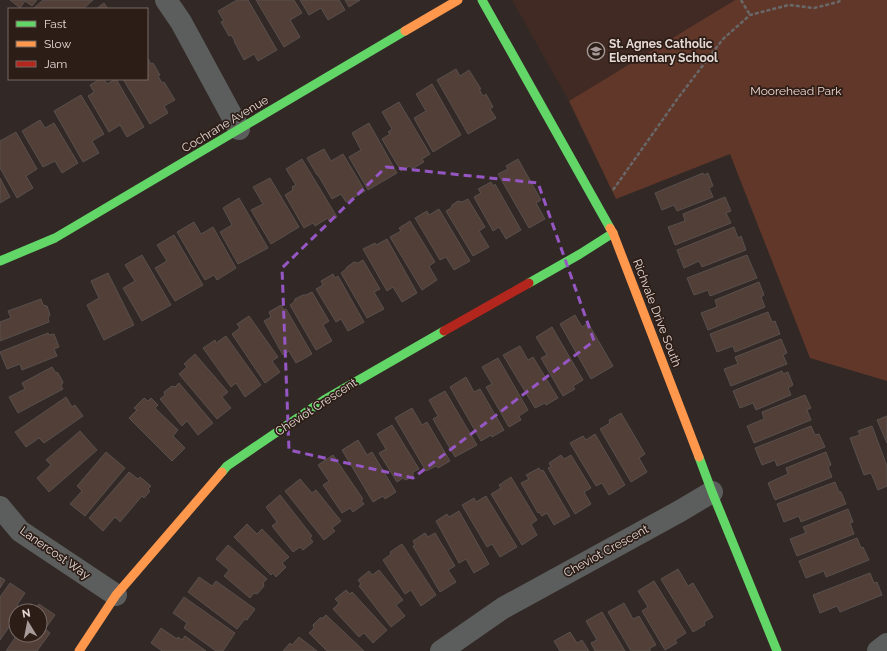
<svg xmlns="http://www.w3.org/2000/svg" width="887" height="651" font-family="Raleway,sans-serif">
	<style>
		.built { fill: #402a23 }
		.green { fill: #613729 }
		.building { fill: #523f38; stroke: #58504d }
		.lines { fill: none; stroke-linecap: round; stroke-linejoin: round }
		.path { stroke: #696868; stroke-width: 2.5; stroke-dasharray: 4 2; stroke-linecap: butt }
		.street { stroke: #5c5e5e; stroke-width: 22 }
		.fast { stroke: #63d668; stroke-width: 9 }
		.slow { stroke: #ff974d; stroke-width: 9 }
		.jam { stroke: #b3261e; stroke-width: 9 }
		.marked { fill: none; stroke: #9657c4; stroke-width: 3; stroke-dasharray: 8 5; stroke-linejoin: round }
		.labels { text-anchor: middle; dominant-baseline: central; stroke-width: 3.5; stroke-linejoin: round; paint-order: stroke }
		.poi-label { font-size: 12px; font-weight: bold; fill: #e5d9d5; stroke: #2d1d17; text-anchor: start }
		.park-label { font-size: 12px; fill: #f0d7cf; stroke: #2d1d17 }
		.street-label { font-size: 12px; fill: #e5d9d5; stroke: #2d1d17 }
	</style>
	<rect width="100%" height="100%" fill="#322926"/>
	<path class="built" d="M512,0H735L569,101Z"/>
	<path class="green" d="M735,0H887V381L810,358L730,154L616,199L569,101Z"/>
	<g class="building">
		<path d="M10,0H37L32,6L25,1L20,8Z"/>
		<path d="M43,0H93L83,9H35L34,8Z"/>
		<path d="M237,0H248L277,50L258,61L254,54L244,60L234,41H235L231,35L229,36L221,22L224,21L218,11Z"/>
		<path d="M256,0H294L302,13L290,20L300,37L284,47Z"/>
		<path d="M300,0H339L345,10L328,20L321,8L309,15Z"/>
		<path d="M345,0H360L349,7Z"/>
		<path d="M104,3L108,9H96Z"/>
		<path d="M147,57L151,64L153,63L160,75L158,76L162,83L164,82L175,100L164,106L168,113L150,124L123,79H147Z"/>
		<path d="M456,69L460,76L469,70L481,89H479L483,96L486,94L493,107L490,109L496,118L468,134L437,80Z"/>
		<path d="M100,79H104L107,84L116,79L144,127L127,137L120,125L109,132L88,96L94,92L90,85Z"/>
		<path d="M432,84L461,135L433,152L414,118L426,111L416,94Z"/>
		<path d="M81,95L104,134L92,141L99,153L83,162L54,111Z"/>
		<path d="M399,102L430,154L422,159L424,162L412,169L410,166L401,171L382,139L390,134L388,132L392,129L382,112Z"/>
		<path d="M40,120L45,128L54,123L78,163L62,173L55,161L43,167L22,131Z"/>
		<path d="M369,123L397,173L368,190L349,157L361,150L352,133Z"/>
		<path d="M16,132L37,169L26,176L33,188L17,198L0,168V141Z"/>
		<path d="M324,149L331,161L343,154L365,191L346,202L341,194L332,199L318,175H317L307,158Z"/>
		<path d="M302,159L337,217L329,221L328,218L315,226L313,223L304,228L285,195L293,190L292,187L296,185L286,169Z"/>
		<path d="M518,159L541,200L536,203L545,219L529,228L498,174L508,169L506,166Z"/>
		<path d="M703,173L704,175L708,173L713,186L709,188L713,197L677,211L674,205L662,210L655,193Z"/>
		<path d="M0,178L10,197L0,203Z"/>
		<path d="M270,178L299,227L271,244L251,210L263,204L253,187Z"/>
		<path d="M491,182L493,186L495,184L521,230L506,239L499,227L493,231L474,197L481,193L478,189Z"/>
		<path d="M725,197L731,211L726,213L731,223L675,245L668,227L685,221L683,214Z"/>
		<path d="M239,198L268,248L238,264L220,232L232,225L223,208Z"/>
		<path d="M468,199L485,227L479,231L489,247L473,256L446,211L451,208L452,205L458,201L462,202Z"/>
		<path d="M439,209L470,261L454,270L446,257L440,260L415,218L427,211L429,215Z"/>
		<path d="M410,221L435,262L429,266L437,280L422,290L390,237L401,231L399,228Z"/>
		<path d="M194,222L201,234L213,227L236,268L217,280L214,275L205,280L177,232Z"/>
		<path d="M734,227L738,238L741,236L746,250L702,267L699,261L684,268L677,250Z"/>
		<path d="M174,235L203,285L175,301L155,268L167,261L157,245Z"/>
		<path d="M387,239L417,293L402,302L393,287L387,291L363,249L375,243L376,245Z"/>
		<path d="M142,255L171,305L142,321L123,288L135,281L125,265Z"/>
		<path d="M747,255L757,278L710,296L708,290L694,295L687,278Z"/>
		<path d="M363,260L380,289L374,292L384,309L367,318L341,273L346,269L347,267L354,262L358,263Z"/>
		<path d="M108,273L134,325L104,340L87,305L99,298L91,281Z"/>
		<path d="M333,274L335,278L338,276L364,322L348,331L341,319L336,322L316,289L323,285L321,281Z"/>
		<path d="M759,282L764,295L761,297L765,307L708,330L701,313L717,307L715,300Z"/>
		<path d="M312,292L329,321L323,325L332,341L316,350L290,305L294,302L295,299L303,295H306Z"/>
		<path d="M41,299L43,305L47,306L50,315L48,318L49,322L0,341V322L11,318L8,311Z"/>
		<path d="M281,305L284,310L286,309L312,354L296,363L289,351L283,355L264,321L271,317L269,312Z"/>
		<path d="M768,312L772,322L775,321L780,334L735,352L733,346L717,352L710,334Z"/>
		<path d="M575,315L582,327L588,323L613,366L591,379L560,324Z"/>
		<path d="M249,316L278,357L272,361L280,372L265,383L232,334L240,328L237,324Z"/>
		<path d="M552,327L583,380L573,386L575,389L563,396L541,358L547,355L536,337Z"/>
		<path d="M48,333L49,335L54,334L59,347L54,349L57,356L22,370L20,364L7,369L0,352Z"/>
		<path d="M226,336L261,385L245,397L236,383L231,387L203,348L215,340L216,343Z"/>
		<path d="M781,339L787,353L783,355L787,364L731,386L724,369L738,364L735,357Z"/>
		<path d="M520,346L528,360L533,357L558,398L546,405L545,403L535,408L503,355Z"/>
		<path d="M195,354L228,392L222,397L231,408L217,419L179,374L187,367L184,364Z"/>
		<path d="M498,358L528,410L519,416L521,420L509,427L486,387L492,384L482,367Z"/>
		<path d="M52,367L55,372L58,373L63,382L61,386L63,389L18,413L9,397L25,389L22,383Z"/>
		<path d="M782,371L783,374L788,372L793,385L788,388L791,395L756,410L753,403L740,408L733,391Z"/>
		<path d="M466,377L474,392L480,389L504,430L492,437L491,435L481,441L450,387Z"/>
		<path d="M179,383L213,423L198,435L187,421L182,426L160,399L165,395L164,392L172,386L175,387Z"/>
		<path d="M445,391L477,445L455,457L433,419L438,416L429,400Z"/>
		<path d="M805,395L811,408L807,410L811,420L754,443L747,426L764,419L762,412Z"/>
		<path d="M66,397L72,407L75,405L83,416L44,443L39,438L26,447L15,432Z"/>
		<path d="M144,398L148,401L151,398L158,405L155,408L178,430L173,436L185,448L172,461L129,418L137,410L134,408Z"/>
		<path d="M412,408L422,425L427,422L450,461L438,468L436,466L426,471L395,418Z"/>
		<path d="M621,413L645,454L639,458L647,472L631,482L600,429L610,423L609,420Z"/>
		<path d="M887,416V443L877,420Z"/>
		<path d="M392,425L419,469L413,472V476L406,480L403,478L397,482L379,453L386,449L377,434Z"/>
		<path d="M811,426L815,435L819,434L825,447L777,466L775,460L762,465L755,448Z"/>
		<path d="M872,426L887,466V486L878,490L871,473L864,475L850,438L860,435L858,431Z"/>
		<path d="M80,431L97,450L49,492L37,478L51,465L46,460Z"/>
		<path d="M595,434L625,485L609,495L602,483L596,486L570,443L583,436L586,440Z"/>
		<path d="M358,440L367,455L372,452L396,492L385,499L383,496L373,502L342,450Z"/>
		<path d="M106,452L125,468L85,516L70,504L82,491L77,486Z"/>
		<path d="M826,452L831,465L828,467L832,477L775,500L768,483L788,474L786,468Z"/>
		<path d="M333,455L363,499L361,500L364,504L353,512L350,508L342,513L323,485L329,481L318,465Z"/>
		<path d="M561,455L564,459L571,455L591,488L584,492L591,504L575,514L548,468L551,467L549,463Z"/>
		<path d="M539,468L541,471L543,470L570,516L554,525L547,513L542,516L539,512L538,513L521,483L529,479L526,475Z"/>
		<path d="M129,472L138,479L140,477L151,486L148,489L150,491L144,498L142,496L120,522L115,517L103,531L89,518Z"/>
		<path d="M511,477L537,520L531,524L537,535L522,545L491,494L501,488L499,485Z"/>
		<path d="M300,479L312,493L316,490L341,521L332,528L335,531L324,540L285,491Z"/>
		<path d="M835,482L839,492H841L846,504L801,522L799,516L784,522L777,504Z"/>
		<path d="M280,495L312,536L310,538L313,542L303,550L300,547L293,552L272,526L277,522L266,507Z"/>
		<path d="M486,496L517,547L500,557L492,544L487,547L462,505L474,498L476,502Z"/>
		<path d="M848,509L853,522L850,523L854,534L797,556L790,539L806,533L803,527Z"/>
		<path d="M459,511L489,564L474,573L466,559L459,563L436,521L447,514L449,517Z"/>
		<path d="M247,524L257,534L262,529L289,557L282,563L286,567L276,577L273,573L271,575L234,537Z"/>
		<path d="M425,533L428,537L435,533L455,566L448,570L456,582L440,592L413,546L415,545L413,541Z"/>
		<path d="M857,538L861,548L863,547L869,560L826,577L824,571L806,578L799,561Z"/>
		<path d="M402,544L436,595L421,606L411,590L405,594L383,560L391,554L390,552Z"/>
		<path d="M228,545L267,579L263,583L264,586L257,594L254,593L250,598L224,576L229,570L216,559Z"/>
		<path d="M678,569L688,586L693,583L713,617L704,622L705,625L693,632L661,579Z"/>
		<path d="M379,570L403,600L396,605L405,616L391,627L359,586L361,584L358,580L369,571L372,575Z"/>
		<path d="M870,573L874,583L877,582L882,595L840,612L837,606L820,613L813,595Z"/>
		<path d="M0,577L5,580L0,588Z"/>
		<path d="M199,577L212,586L216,581L255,609L247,620L245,619L237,629L188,592Z"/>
		<path d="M654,581L686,633L675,640L677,643L665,650L642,611L648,607L638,591Z"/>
		<path d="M10,583L25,593L17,605L22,609L20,611H16V617L0,640V597Z"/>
		<path d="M346,590L350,594L352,592L387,630L373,643L364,633L359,637L333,609L339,603L335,599Z"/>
		<path d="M184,597L235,633L223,651H216L184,628L187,623L173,613Z"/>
		<path d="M624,603L633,619L639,616L656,645L650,648V651H631L608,612Z"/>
		<path d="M39,604L55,615L45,629L50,633L37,651H6L17,635H40V611H34Z"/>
		<path d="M602,612L625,651H595L591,643L597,640L586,621Z"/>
		<path d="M326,615L364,651H327L309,633L314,628L313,625L320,618H323Z"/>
		<path d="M161,628L177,639L178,637L182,640L185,636L206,651H162L151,643Z"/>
		<path d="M570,632L577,643L582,640L589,651H560L554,641Z"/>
		<path d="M299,637L317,651H283L290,643L292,645Z"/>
	</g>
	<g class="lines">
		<g class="path">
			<path d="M741,0L750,15"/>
			<path d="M613,190L678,98L723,39L750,15L789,5L814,8L838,2L841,0"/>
		</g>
		<g class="street">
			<path d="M166,0L181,22L239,129"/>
			<path d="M0,507L20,531L116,595"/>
			<path d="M441,651L503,608L680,511L712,492"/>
			<path d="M878,651L887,644"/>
		</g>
		<g class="fast">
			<path d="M482,0L610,228"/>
			<path d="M0,261L55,238L405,31"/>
			<path d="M529,283L580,254L613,233"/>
			<path d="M699,457L712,492L777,651"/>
			<path d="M222,472L227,466L324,400L444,331"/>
		</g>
		<g class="slow">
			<path d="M405,31L458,0"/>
			<path d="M610,228L613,233L699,457"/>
			<path d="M79,651L116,595L222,472"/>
		</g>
		<path class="jam" d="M444,331L529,283"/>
	</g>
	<path class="marked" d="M386,167L538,183L594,341L413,478L289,450L282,268Z"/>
	<defs>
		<symbol id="school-ring" viewBox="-11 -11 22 22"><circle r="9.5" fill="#2d1d17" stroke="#a69b98" stroke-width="1.5"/><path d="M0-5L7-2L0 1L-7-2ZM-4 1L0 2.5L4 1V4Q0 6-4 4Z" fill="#a69b98"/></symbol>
	</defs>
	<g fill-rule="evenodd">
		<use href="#school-ring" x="586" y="41" width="20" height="20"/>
	</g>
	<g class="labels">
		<g class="poi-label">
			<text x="609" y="44">St. Agnes Catholic<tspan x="609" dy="14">Elementary School</tspan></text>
		</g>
		<g class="park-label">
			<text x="796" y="91">Moorehead Park</text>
		</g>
		<g class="street-label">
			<text transform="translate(225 124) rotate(-31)">Cochrane Avenue</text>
			<text transform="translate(657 313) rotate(69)">Richvale Drive South</text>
			<text transform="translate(316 407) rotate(-33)">Cheviot Crescent</text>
			<text transform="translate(606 551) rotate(-29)">Cheviot Crescent</text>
			<text transform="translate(55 553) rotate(35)">Lanercost Way</text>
		</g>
	</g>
	<rect x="8" y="8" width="140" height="72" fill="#2d1d17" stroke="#776863"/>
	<rect x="16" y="21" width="20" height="6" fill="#63d668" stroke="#776863"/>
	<text x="44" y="28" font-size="12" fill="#e5d9d5">Fast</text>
	<rect x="16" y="41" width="20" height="6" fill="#ff974d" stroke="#776863"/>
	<text x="44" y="48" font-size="12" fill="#e5d9d5">Slow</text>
	<rect x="16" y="61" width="20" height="6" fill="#b3261e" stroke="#776863"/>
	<text x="44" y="68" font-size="12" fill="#e5d9d5">Jam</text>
	<g transform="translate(28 623) rotate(350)"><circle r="19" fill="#2d1d17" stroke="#776863"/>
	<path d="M0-3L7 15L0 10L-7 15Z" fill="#a69b98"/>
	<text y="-6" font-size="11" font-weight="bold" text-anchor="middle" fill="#e5d9d5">N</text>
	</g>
</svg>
